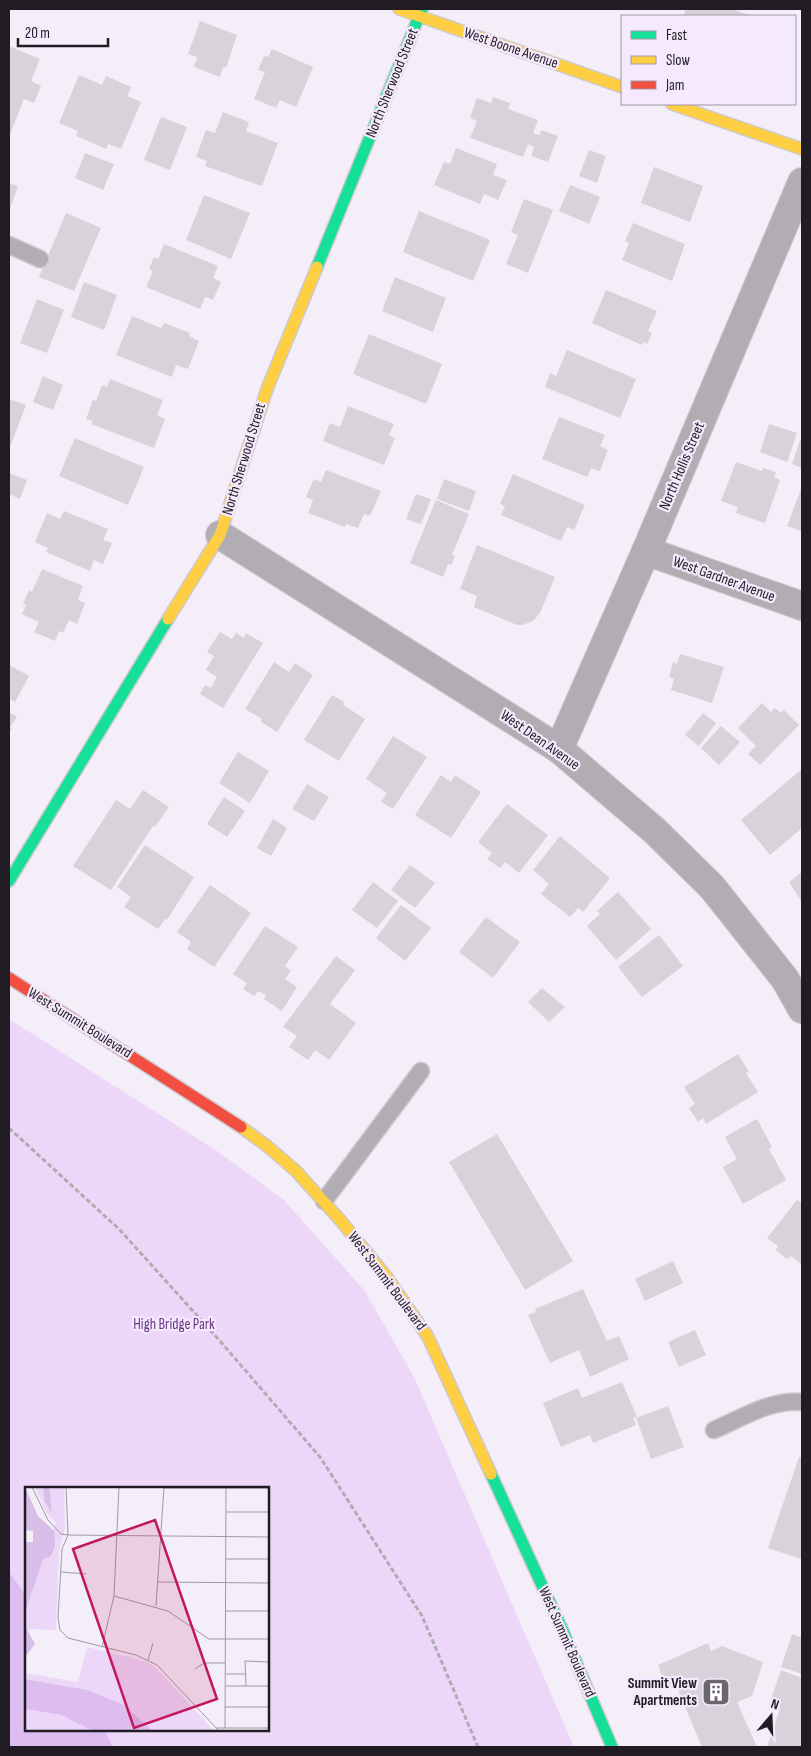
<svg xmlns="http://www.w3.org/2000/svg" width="811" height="1756" font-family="'Sofia Sans Condensed',sans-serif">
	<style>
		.green { fill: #ecd7f9 }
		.water { fill: #ddbdf0 }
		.building { fill: #d8d2db }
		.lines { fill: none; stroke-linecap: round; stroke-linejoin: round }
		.lane-casing { stroke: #cec9d1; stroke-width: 19 }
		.street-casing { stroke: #cec9d1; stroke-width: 30 }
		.fast-casing { stroke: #cec9d1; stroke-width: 14 }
		.slow-casing { stroke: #cec9d1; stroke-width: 14 }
		.jam-casing { stroke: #cec9d1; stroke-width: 14 }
		.path { stroke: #b0adb2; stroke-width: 3; stroke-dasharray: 5 2.5; stroke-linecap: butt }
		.lane { stroke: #b1adb2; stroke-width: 16 }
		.street { stroke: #b1adb2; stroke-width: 28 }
		.fast { stroke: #16e098; stroke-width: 11 }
		.slow { stroke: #ffcf43; stroke-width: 11 }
		.jam { stroke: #f24e42; stroke-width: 11 }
		.labels { text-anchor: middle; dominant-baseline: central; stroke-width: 4.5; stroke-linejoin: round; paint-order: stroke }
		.street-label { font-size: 15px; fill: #211c24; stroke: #f5e9fd }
		.park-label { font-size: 15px; fill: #693585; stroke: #f5e9fd }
		.poi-label { font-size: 15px; font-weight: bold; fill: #211c24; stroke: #f5e9fd; text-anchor: end }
		.inset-road { fill: none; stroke: #a09aa3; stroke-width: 1 }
		.view { fill: #c2185b; fill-opacity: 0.15; stroke: #c2185b; stroke-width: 2.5 }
		.inset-edge { fill: none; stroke: #211c24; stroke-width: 2.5 }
	</style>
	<rect width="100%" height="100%" fill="#f4eef8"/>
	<path class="green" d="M9,1019L217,1151L284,1200L364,1290L414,1377L574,1747H113L105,1730H268V1488H26V1595L9,1572Z"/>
	<path class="water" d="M9,1572L26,1595V1730H105L113,1747H9Z"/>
	<g class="building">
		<path d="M686,9H733L751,16H683Z"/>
		<path d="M200,21L237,35L226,68L223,67L220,77L194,67L197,57L188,54Z"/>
		<path d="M9,46L40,59L31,81L41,86L34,103L24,99L9,137Z"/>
		<path d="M272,49L313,67L296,107L280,100L276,108L254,99L265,72L258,70L264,56L268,57Z"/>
		<path d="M79,75L102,85L106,76L131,87L127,96L141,102L121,149L108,144L106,149L76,136L78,131L59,123Z"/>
		<path d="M493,97L510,103L508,109L538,120L533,133L540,135L541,130L558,136L548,162L531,156L534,147L528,144L523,157L470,138L477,121L470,118L477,98L491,103Z"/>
		<path d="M223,112L249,122L246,131L278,143L262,186L205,166L207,161L196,157L206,130L215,133Z"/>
		<path d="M161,117L187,127L170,170L144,160Z"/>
		<path d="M456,148L497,164L493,175L507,180L498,200L484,194L480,204L434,185L444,162L450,164Z"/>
		<path d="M589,150L606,156L597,183L579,176Z"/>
		<path d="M85,153L114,164L103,190L75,178Z"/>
		<path d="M654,167L703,186L690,222L641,203Z"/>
		<path d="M9,183L18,186L9,212Z"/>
		<path d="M570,185L600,197L589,224L559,211Z"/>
		<path d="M204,195L250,213L231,259L186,240Z"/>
		<path d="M524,199L553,210L528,273L506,264L518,235L511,232Z"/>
		<path d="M419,211L490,240L473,281L403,252Z"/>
		<path d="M66,213L101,228L74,291L39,277Z"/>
		<path d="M633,223L685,244L672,281L622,260L629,243L625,241Z"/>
		<path d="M164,244L218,266L213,278L221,282L213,300L205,297L200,309L146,287L153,271L149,269L154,257L158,259Z"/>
		<path d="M395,277L446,298L433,332L382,311Z"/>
		<path d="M84,282L117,295L104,330L71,317Z"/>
		<path d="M606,290L657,311L648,331L652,333L647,344L643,342L642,345L592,323Z"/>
		<path d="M37,299L64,310L47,353L20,343Z"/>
		<path d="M132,316L161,328L164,323L190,333L189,336L199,341L188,369L176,365L172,377L116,355Z"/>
		<path d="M369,334L442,364L426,404L353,374Z"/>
		<path d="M567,350L636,379L620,418L545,387L550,373L556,376Z"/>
		<path d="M43,376L63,385L53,410L33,402Z"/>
		<path d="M110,379L163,400L157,415L165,419L154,448L91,424L93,421L86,419L93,400L96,401L102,385L107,387Z"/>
		<path d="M9,399L26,405L9,450Z"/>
		<path d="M348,406L394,424L389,435L395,438L384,465L323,441L330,423L340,427Z"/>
		<path d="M559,417L605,435L600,446L608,450L600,471L591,468L587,477L542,459Z"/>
		<path d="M769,424L797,433L787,462L760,452Z"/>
		<path d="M75,438L144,467L128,505L59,476Z"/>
		<path d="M800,440H802V468L792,464Z"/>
		<path d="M736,462L762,471L763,468L776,472L774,477L780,480L765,523L736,513L738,507L721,501Z"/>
		<path d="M326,470L381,491L370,516L364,514L358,528L346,524L345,527L308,513L313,500L306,497L314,479L321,482Z"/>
		<path d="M9,473L27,480L20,499L9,494Z"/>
		<path d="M513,474L585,505L574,530L567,527L561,541L501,515L505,506L500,504Z"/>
		<path d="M444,479L476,491L469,511L437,499Z"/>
		<path d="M802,486V531L787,526Z"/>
		<path d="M416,494L431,499L421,524L406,519Z"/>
		<path d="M436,500L469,514L452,555L455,556L451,565L448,564L443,577L410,563Z"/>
		<path d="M64,511L108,529L103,540L112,543L103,564L94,560L90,571L46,552L48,548L35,542L47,513L60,519Z"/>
		<path d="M477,545L555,577L540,613L533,621L522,625H517L474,607L477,596L460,589Z"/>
		<path d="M42,569L83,586L78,600L85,603L77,624L69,620L63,633L59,631L55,641L34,632L39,622L22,614L26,605L23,604L29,590L32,592Z"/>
		<path d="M220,632L232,639L236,633L244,638L246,633L263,643L223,708L200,694L205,685L211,688L217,677L206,670L214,656L207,652Z"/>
		<path d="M680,654L724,667L712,703L671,690L674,679L669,677L673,662L677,664Z"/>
		<path d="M274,662L289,672L295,663L313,675L277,732L261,722L262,719L245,709Z"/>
		<path d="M9,665L29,676L15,702L9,698Z"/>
		<path d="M332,695L344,702L343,705L365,719L339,761L304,740Z"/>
		<path d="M762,703L771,712L775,708L781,713L784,710L799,725L760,765L748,754L756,746L738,728Z"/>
		<path d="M9,712L17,717L10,727L12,728L9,733Z"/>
		<path d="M703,713L716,723L699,746L685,735Z"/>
		<path d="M721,726L740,742L719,765L701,748Z"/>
		<path d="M393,736L427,757L393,809L381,802L387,793L366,779Z"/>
		<path d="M238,752L269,771L250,803L219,783Z"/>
		<path d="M802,769V828L770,855L741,820Z"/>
		<path d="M441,775L451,782L455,775L481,792L451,838L415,815Z"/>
		<path d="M307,784L329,797L314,821L292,809Z"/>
		<path d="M143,790L169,807L155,827L153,826L111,890L73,866L116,800L130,809Z"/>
		<path d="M224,797L245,811L227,837L207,824Z"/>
		<path d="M507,804L548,835L519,873L505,862L500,868L487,859L492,853L478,842Z"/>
		<path d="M273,819L287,828L271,856L257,848Z"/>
		<path d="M560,836L610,878L583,912L578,908L570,917L541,894L549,884L533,870Z"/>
		<path d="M145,845L194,877L167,920L165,919L158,929L124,907L131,897L117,887Z"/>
		<path d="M410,865L435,883L415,908L391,890Z"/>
		<path d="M802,872V902L789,882Z"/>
		<path d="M373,882L398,901L377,928L352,910Z"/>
		<path d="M210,885L251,913L214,967L187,949L191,942L177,932Z"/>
		<path d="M618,892L651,929L616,960L587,926L600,914L597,911Z"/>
		<path d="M401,905L431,928L405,961L376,938Z"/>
		<path d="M486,917L520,942L493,978L459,952Z"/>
		<path d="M265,926L298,947L285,966L291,971L285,979L297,987L282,1011L264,999L266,995L258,991L254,996L243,989L247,983L233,974Z"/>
		<path d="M659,935L683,966L642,997L618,967Z"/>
		<path d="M336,956L355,970L330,1004L356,1023L329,1060L315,1050L308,1060L289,1047L297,1036L283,1027Z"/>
		<path d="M542,988L565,1007L549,1022L528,1002Z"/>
		<path d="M738,1054L749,1072L746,1073L758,1092L706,1124L703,1118L698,1122L689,1108L695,1104L684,1087Z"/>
		<path d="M757,1119L772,1147L769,1149L786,1180L743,1204L723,1167L737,1159L725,1137Z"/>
		<path d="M497,1134L573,1261L525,1290L449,1162Z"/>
		<path d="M797,1200L802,1203V1265L791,1256L787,1259L776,1250L778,1246L767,1238Z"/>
		<path d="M673,1261L683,1283L645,1301L635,1279Z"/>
		<path d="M583,1289L607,1341L619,1336L629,1359L590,1377L579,1350L550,1363L528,1315L536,1312L535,1309Z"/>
		<path d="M695,1330L706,1355L679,1367L668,1342Z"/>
		<path d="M622,1382L637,1417L633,1418L636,1425L593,1443L590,1435L561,1447L543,1403L578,1388L582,1398Z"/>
		<path d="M668,1406L684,1447L651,1459L636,1418Z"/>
		<path d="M799,1457L802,1458V1559L768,1548Z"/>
		<path d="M792,1634L802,1638V1674L781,1667Z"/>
		<path d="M708,1643L711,1651L722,1646L763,1662L752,1696L737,1702L757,1747H702L676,1685L667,1688L658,1665Z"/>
		<path d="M781,1670L802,1678V1747H767L780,1709L769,1705Z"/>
	</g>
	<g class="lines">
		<defs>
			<g id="lane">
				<path d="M9,245L40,259"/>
				<path d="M324,1201L421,1071"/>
				<path d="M714,1430C742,1418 771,1399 802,1402"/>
			</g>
			<g id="street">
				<path d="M220,535L559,749L655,831L712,887L785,979L802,1009"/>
				<path d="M646,551L802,606"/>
				<path d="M559,749L646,551L802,182"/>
			</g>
			<g id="fast">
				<path d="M317,267L422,9"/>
				<path d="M9,881L168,619"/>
				<path d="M491,1474L562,1629L612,1747"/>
			</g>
			<g id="slow">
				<path d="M399,9L622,87"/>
				<path d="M672,104L802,149"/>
				<path d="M168,619L220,535L267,389L317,267"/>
				<path d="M241,1127L267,1146L296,1171L341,1221L386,1276L428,1337L491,1474"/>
			</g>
			<path id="jam" d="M9,978L241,1127"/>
		</defs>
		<use href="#lane" class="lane-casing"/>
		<use href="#street" class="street-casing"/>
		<use href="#fast" class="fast-casing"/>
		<use href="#slow" class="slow-casing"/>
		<use href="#jam" class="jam-casing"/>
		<path class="path" d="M9,1128L119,1229L220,1341L320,1457L422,1616L478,1747"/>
		<use href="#lane" class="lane"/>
		<use href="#street" class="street"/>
		<use href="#fast" class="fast"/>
		<use href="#slow" class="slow"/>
		<use href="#jam" class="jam"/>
	</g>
	<defs>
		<symbol id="building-square" viewBox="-11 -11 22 22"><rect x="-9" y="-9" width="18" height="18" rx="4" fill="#6b666e" stroke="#f5e9fd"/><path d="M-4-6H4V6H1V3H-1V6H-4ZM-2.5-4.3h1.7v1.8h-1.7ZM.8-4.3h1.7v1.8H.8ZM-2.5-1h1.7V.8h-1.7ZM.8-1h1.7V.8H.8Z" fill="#fff"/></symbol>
	</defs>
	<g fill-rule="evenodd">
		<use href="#building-square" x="700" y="1676" width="32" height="32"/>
	</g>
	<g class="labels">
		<g class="street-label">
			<text transform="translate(511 48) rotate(19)">West Boone Avenue</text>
			<text transform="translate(392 83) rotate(-68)">North Sherwood Street</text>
			<text transform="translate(244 459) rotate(-73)">North Sherwood Street</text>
			<text transform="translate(682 466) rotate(-67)">North Hollis Street</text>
			<text transform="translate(724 579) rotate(20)">West Gardner Avenue</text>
			<text transform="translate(540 740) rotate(35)">West Dean Avenue</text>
			<text transform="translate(80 1023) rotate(32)">West Summit Boulevard</text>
			<text transform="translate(387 1281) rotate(53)">West Summit Boulevard</text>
			<text transform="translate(567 1642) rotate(66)">West Summit Boulevard</text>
		</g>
		<g class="park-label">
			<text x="174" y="1324">High Bridge Park</text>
		</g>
		<g class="poi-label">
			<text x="697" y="1683">Summit View<tspan x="697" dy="17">Apartments</tspan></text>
		</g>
	</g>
	<g transform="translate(25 1487)">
		<rect width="244" height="244" fill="#f4eef8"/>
		<path d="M10,0H39L40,41L34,65L31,143L1,142V60H21L31,36L21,25ZM62,160L119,174L130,180L189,244H128L99,218L63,203L0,192V186L53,195ZM0,222L36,228L68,244H0Z" fill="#ecd7f9"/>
		<path d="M0,0L13,29L29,44L30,59L26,69L18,72L0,125V55H8V44L0,43ZM18,0H24L27,26L20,15ZM0,139L10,157L0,170Z" fill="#d7bde7"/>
		<path d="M0,192L63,203L99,218L128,244H68L36,228L0,222Z" fill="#ddbdf0"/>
		<path class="inset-road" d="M7,0L23,33L36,47L43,48M41,0L43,48L37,62L33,131L35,143L43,151L111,168L132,178L194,244M139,1H244M201,25H244M43,48L244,50M201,72H244M36,85L61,87M133,95L244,96M89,109L143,124L184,152H244M131,119L139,0M200,124H244M77,160L89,109L94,0M123,173L128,156M170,182L179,176H200M200,187H220M200,199H244M221,199L220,174L244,175M200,220H244M191,241H244M200,241L201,0"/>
		<path class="view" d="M130,33L192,212L109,241L48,62Z"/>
		<rect width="244" height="244" class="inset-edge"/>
	</g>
	<rect width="811" height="1756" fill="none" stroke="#211c24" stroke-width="20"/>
	<rect x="621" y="15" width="175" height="90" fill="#f5e9fd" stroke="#a097a6"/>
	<rect x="631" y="31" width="25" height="8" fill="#16e098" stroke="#a097a6"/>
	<text x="666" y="40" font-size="15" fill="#211c24">Fast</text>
	<rect x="631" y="56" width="25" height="8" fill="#ffcf43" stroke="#a097a6"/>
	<text x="666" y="65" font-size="15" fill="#211c24">Slow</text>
	<rect x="631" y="81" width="25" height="8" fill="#f24e42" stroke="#a097a6"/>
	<text x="666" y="90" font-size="15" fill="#211c24">Jam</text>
	<g transform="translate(771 1716) rotate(19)" stroke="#f5e9fd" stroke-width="4" paint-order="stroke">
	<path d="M0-4L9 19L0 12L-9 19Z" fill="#211c24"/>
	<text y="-8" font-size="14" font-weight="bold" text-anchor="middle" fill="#211c24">N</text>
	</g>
	<path d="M18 38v8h90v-8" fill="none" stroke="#211c24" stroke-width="2.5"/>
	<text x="25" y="38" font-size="15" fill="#211c24" stroke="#f5e9fd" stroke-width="4" paint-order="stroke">20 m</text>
</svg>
